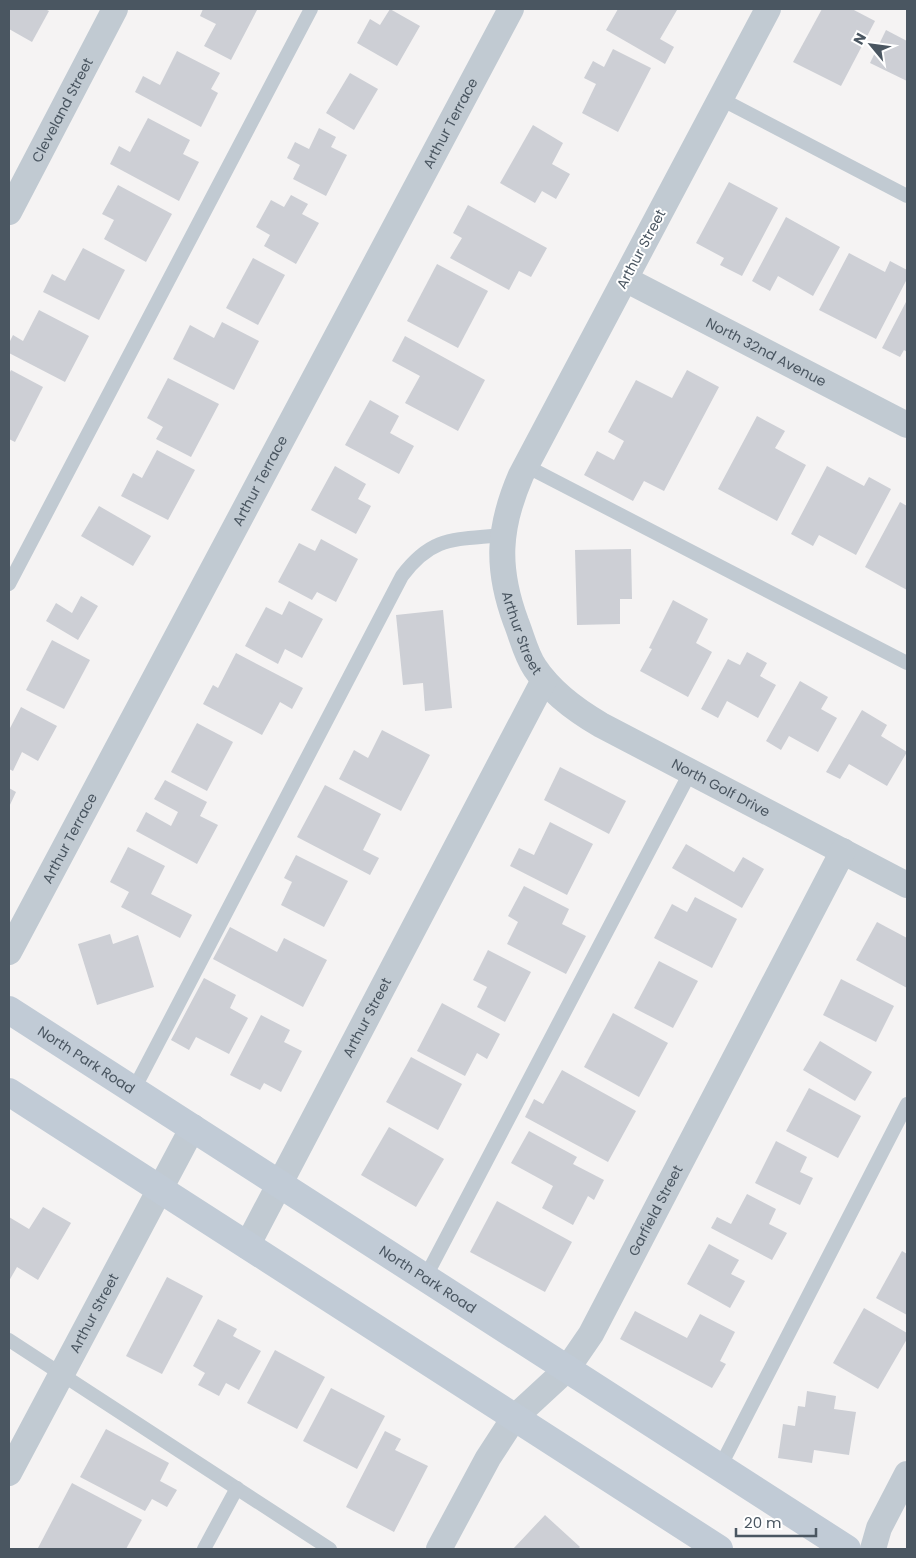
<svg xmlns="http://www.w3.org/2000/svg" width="916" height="1558" font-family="Poppins,sans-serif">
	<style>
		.building { fill: #cdcfd5 }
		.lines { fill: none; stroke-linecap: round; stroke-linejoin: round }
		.lane { stroke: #c1cad2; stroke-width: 14 }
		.street { stroke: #c1cad2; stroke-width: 26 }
		.secondary { stroke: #c1cbd6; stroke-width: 28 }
		.labels { text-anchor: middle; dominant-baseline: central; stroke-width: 4; stroke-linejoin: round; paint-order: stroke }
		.street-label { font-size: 14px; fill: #4a5661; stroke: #fff }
	</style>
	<rect width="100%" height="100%" fill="#f5f3f3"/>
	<g class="building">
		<path d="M9,9H45L49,11L32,42L9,29Z"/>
		<path d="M203,9L257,10L231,60L204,46L216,24L200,16Z"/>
		<path d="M390,9L420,26L397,66L357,43L370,19L380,25Z"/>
		<path d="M618,9L677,10L660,39L674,47L665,64L606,30Z"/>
		<path d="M822,9H852L875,21L841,86L793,62Z"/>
		<path d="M886,30L907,41V81L870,63Z"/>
		<path d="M613,49L651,68L618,132L582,113L596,84L584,78L593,61L604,67Z"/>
		<path d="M177,51L220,73L211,89L218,93L201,127L135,92L143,76L160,85Z"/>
		<path d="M350,73L378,89L354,130L326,113Z"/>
		<path d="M148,118L190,140L183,154L199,162L179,201L110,164L119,146L130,152Z"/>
		<path d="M533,125L563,143L552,164L570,174L556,199L542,191L535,203L500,183Z"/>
		<path d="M319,128L336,137L331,147L347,155L326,196L293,179L300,165L287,158L295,142L309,149Z"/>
		<path d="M729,182L778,208L742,276L720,265L724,258L696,243Z"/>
		<path d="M118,185L172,214L146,262L104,239L114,220L102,214Z"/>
		<path d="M291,195L308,204L302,214L319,223L296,264L264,246L270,235L256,227L271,200L284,207Z"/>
		<path d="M468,205L547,248L531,277L519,271L509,290L450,258L462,238L453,233Z"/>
		<path d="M786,217L840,247L813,296L778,276L770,291L752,281Z"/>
		<path d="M83,248L125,270L99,320L43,292L52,274L65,281Z"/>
		<path d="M849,253L885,272L890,261L907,270V279L876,339L819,310Z"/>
		<path d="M253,258L285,275L258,325L226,308Z"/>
		<path d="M437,264L488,291L458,348L407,321Z"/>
		<path d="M907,300V352L904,350L900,357L882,348Z"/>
		<path d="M39,310L89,336L65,382L9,353V343L13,335L23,341Z"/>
		<path d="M222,322L259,341L234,390L173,359L190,325L214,338Z"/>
		<path d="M405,336L485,380L458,431L405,403L420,376L392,361Z"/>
		<path d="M11,370L43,387L15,442L9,439V374Z"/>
		<path d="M687,370L719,387L664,491L644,481L633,501L584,475L597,451L614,460L624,441L608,432L636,380L672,398Z"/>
		<path d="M168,378L219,404L191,457L156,439L163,427L147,418Z"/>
		<path d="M370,400L399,416L390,433L414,446L399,474L345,445Z"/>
		<path d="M757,416L785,431L775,448L806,465L777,521L718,489Z"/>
		<path d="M157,450L195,470L168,520L121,496L133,473L142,478Z"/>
		<path d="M335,466L366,484L358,499L371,506L356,534L311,510Z"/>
		<path d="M827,466L864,486L869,477L891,489L856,555L819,535L813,546L791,534Z"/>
		<path d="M900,502L907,506V590L865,567Z"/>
		<path d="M99,506L151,536L133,566L81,536Z"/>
		<path d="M321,539L358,559L336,602L317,592L312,600L278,582L299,543L315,551Z"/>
		<path d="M631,549L632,599H620V624L577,625L575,550Z"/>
		<path d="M81,596L98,606L78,640L46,621L56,603L72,613Z"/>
		<path d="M673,600L708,619L696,643L712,652L688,697L640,671L652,649L649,648Z"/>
		<path d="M289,601L323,619L302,658L285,649L278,664L245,646L266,607L282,615Z"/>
		<path d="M443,610L452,708L425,711L423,683L403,685L396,615Z"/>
		<path d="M52,640L90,660L64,709L26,690Z"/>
		<path d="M747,652L767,663L760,676L776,685L758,718L727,701L718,718L701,709L728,659L740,665Z"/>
		<path d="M236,653L303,688L292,709L280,702L262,735L203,704L213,685L218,688Z"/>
		<path d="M800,681L828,697L821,709L837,718L818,752L789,736L781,750L766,741Z"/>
		<path d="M21,707L57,726L38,761L22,752L13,771L9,769V730Z"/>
		<path d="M862,710L887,725L881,736L907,752L887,786L849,764L840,779L826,772Z"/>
		<path d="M197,723L233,742L207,791L171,772Z"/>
		<path d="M382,730L430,755L401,811L339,779L354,750L368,758Z"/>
		<path d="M560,767L626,801L609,834L544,800Z"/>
		<path d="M165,780L207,802L200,816L218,825L197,864L136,831L146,812L171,826L178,812L154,799Z"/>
		<path d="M325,785L381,814L363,850L379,858L370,875L297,837Z"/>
		<path d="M9,788L16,792L9,807Z"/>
		<path d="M550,822L593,844L567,895L510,866L519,848L534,855Z"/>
		<path d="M686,844L734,872L743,857L764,869L742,908L672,868Z"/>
		<path d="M128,847L165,866L151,894L192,915L180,938L121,907L129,892L110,882Z"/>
		<path d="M296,855L348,881L324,927L281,905L292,882L284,878Z"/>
		<path d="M524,886L569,909L562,924L586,936L566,974L507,944L518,922L508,916Z"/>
		<path d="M695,897L737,919L712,968L654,938L672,904L687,912Z"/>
		<path d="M877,922L907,938V988L856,960Z"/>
		<path d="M230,927L277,952L284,938L327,960L303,1007L213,959Z"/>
		<path d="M110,934L113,944L138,935L154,987L97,1005L78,944Z"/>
		<path d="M488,950L531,972L505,1022L477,1007L487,987L473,980Z"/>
		<path d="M659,961L698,981L673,1028L634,1008Z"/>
		<path d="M204,978L236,995L230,1008L248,1018L229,1054L196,1037L189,1050L171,1040Z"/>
		<path d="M841,979L894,1006L876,1042L823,1015Z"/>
		<path d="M442,1003L500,1034L487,1059L477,1053L465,1076L417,1051Z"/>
		<path d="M613,1013L668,1043L639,1097L584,1067Z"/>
		<path d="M261,1015L290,1030L284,1042L302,1051L281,1092L264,1083L260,1090L230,1075Z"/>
		<path d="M820,1041L872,1072L855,1101L803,1070Z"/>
		<path d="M411,1057L462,1084L438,1130L386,1102Z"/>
		<path d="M562,1070L636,1111L608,1162L525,1117L534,1099L543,1104Z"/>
		<path d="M809,1088L861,1116L838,1158L786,1131Z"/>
		<path d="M389,1127L444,1159L416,1207L361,1175Z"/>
		<path d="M529,1131L577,1157L573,1164L604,1180L594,1200L588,1196L573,1225L542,1208L553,1186L511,1163Z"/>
		<path d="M776,1141L807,1157L800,1172L813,1178L800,1205L755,1183Z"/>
		<path d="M747,1194L776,1209L769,1224L787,1233L772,1260L711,1228L717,1217L731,1224Z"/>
		<path d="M497,1201L572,1242L545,1292L470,1252Z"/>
		<path d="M43,1207L71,1223L38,1280L17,1267L9,1281V1217L29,1229Z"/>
		<path d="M709,1244L739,1260L731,1274L745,1281L730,1308L687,1284Z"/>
		<path d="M902,1251L907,1254V1315L876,1298Z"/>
		<path d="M167,1277L203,1296L162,1374L126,1356Z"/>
		<path d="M864,1308L907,1333V1339L878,1389L833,1363Z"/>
		<path d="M635,1311L687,1338L700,1314L735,1332L720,1361L726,1364L712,1388L620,1339Z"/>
		<path d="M218,1319L237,1329L233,1336L261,1351L239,1390L226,1383L219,1396L198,1385L205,1373L193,1366Z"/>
		<path d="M275,1350L325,1377L297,1429L247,1403Z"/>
		<path d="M331,1388L385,1416L357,1469L303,1441Z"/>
		<path d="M807,1391L836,1396L834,1409L856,1412L849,1455L814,1450L812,1463L778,1458L783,1424L795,1426L798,1406L805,1407Z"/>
		<path d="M106,1429L169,1463L160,1481L177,1490L167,1507L152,1499L145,1511L80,1477Z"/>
		<path d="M385,1431L401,1439L395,1450L428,1466L394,1532L346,1507Z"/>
		<path d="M72,1483L142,1520L126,1549L38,1548Z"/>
		<path d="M545,1515L580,1547L578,1549H513Z"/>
	</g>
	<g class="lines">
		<g class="lane">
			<path d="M721,99L907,196"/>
			<path d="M526,466L907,663"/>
			<path d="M9,584L311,9"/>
			<path d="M134,1089L402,576C433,535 455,540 503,535"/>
			<path d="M425,1278L691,771"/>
			<path d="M9,1340L330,1549"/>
			<path d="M720,1467L907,1104"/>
			<path d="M204,1549L237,1488"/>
		</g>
		<g class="street">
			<path id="s1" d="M768,9L521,475C498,528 496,568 516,622C522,637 526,655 535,668C551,692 577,711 601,725L907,885"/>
			<path id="s2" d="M9,212L115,9"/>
			<path id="s3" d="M625,279L907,425"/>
			<path id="s4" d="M9,952L511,9"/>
			<path id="s5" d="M247,1246L544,680"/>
			<path id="s6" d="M9,1473L193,1127"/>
			<path id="s7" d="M439,1549L488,1458L514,1418L567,1369L591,1334L843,851"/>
			<path d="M873,1549L879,1528L907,1474"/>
		</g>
		<g class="secondary">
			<path id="s8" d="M9,1010L847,1549"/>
			<path d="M9,1092L719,1549"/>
		</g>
	</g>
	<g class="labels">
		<g class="street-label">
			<text stroke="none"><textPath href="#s2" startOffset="115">Cleveland Street</textPath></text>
			<text stroke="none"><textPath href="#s4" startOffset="939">Arthur Terrace</textPath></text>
			<text transform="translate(641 249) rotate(-62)">Arthur Street</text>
			<text stroke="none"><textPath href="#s3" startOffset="159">North 32nd Avenue</textPath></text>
			<text stroke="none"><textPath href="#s4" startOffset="534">Arthur Terrace</textPath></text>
			<text stroke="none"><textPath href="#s1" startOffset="691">Arthur Street</textPath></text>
			<text stroke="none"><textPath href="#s1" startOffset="952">North Golf Drive</textPath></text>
			<text stroke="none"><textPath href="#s4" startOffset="129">Arthur Terrace</textPath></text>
			<text stroke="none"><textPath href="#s5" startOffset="258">Arthur Street</textPath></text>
			<text stroke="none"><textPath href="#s8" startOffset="92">North Park Road</textPath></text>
			<text stroke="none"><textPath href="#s7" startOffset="405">Garfield Street</textPath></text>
			<text stroke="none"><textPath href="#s8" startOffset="498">North Park Road</textPath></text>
			<text stroke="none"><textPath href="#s6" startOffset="181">Arthur Street</textPath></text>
		</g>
	</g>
	<rect width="916" height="1558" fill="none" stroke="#4a5661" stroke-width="20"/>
	<g transform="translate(871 45) rotate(299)" stroke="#ffffff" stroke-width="4" paint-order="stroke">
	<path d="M0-4L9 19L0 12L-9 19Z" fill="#4a5661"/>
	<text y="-8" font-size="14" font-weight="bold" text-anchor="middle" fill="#4a5661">N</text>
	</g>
	<path d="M736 1528v8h80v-8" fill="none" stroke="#4a5661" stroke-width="2.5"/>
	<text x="744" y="1528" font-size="15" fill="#4a5661" stroke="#ffffff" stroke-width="4" paint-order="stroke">20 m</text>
</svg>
